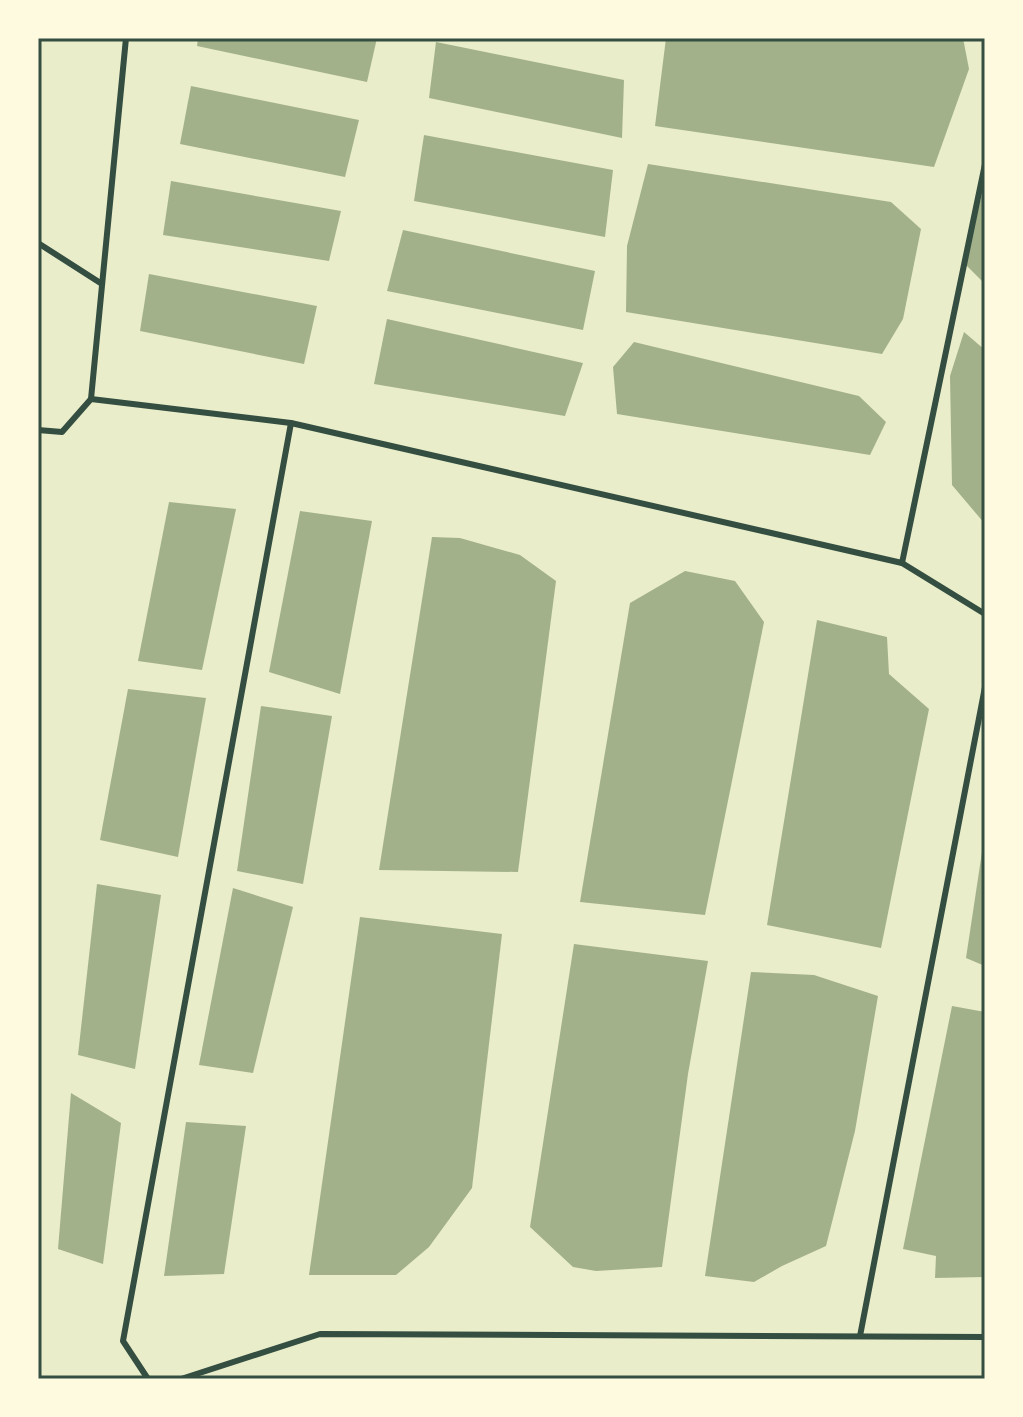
<svg xmlns="http://www.w3.org/2000/svg" width="1023" height="1417" font-family="Roboto,sans-serif">
	<style>
		.water { fill: #a3b18a }
		.lines { fill: none; stroke-linecap: round; stroke-linejoin: round }
		.service { stroke: #344e41; stroke-width: 6 }
		.neatline { fill: none; stroke: #344e41; stroke-width: 3 }
	</style>
	<rect width="100%" height="100%" fill="#e9edc9"/>
	<g class="water">
		<path d="M198,38H377L367,82L197,46Z"/>
		<path d="M666,38H963L969,69L934,167L655,126Z"/>
		<path d="M436,42L624,80L622,138L429,98Z"/>
		<path d="M191,86L359,120L345,177L180,144Z"/>
		<path d="M424,135L613,170L605,237L414,201Z"/>
		<path d="M648,164L891,202L921,229L903,319L882,354L626,312L627,246Z"/>
		<path d="M171,181L341,211L329,261L163,235Z"/>
		<path d="M985,183V284L964,263Z"/>
		<path d="M403,230L595,271L583,330L387,291Z"/>
		<path d="M149,274L317,306L304,364L140,331Z"/>
		<path d="M387,319L583,363L565,416L374,384Z"/>
		<path d="M964,332L985,350V524L952,485L950,376Z"/>
		<path d="M634,342L859,396L886,422L870,455L617,414L613,367Z"/>
		<path d="M169,502L236,509L202,670L138,661Z"/>
		<path d="M300,511L372,521L340,694L269,672Z"/>
		<path d="M432,537L460,538L520,555L556,581L518,872L379,870Z"/>
		<path d="M685,571L735,581L764,622L705,915L580,902L630,603Z"/>
		<path d="M817,620L887,637L889,674L929,709L881,948L767,925Z"/>
		<path d="M128,689L206,698L178,857L100,840Z"/>
		<path d="M261,706L332,716L303,884L237,871Z"/>
		<path d="M985,832V966L966,958Z"/>
		<path d="M97,884L161,895L135,1069L78,1055Z"/>
		<path d="M233,888L293,907L253,1073L199,1065Z"/>
		<path d="M360,917L502,934L472,1188L429,1247L396,1275H309Z"/>
		<path d="M574,944L708,961L688,1074L662,1267L596,1271L573,1267L530,1227Z"/>
		<path d="M751,972L814,975L878,996L855,1131L826,1246L782,1266L754,1282L705,1276Z"/>
		<path d="M952,1006L985,1012V1277L935,1278L936,1256L903,1249Z"/>
		<path d="M71,1093L121,1123L103,1264L58,1249Z"/>
		<path d="M186,1122L246,1126L224,1274L164,1276Z"/>
	</g>
	<g class="lines">
		<g class="service">
			<path d="M38,243L102,284"/>
			<path d="M91,399L291,423L902,563L985,614"/>
			<path d="M38,430L62,432L91,399L126,38"/>
			<path d="M902,563L985,164"/>
			<path d="M860,1336L985,687"/>
			<path d="M148,1379L123,1341L291,423"/>
			<path d="M181,1379L320,1334L985,1337"/>
		</g>
	</g>
	<rect width="1023" height="1417" fill="none" stroke="#fefae0" stroke-width="80"/>
	<rect x="40" y="40" width="943" height="1337" class="neatline"/>
</svg>
